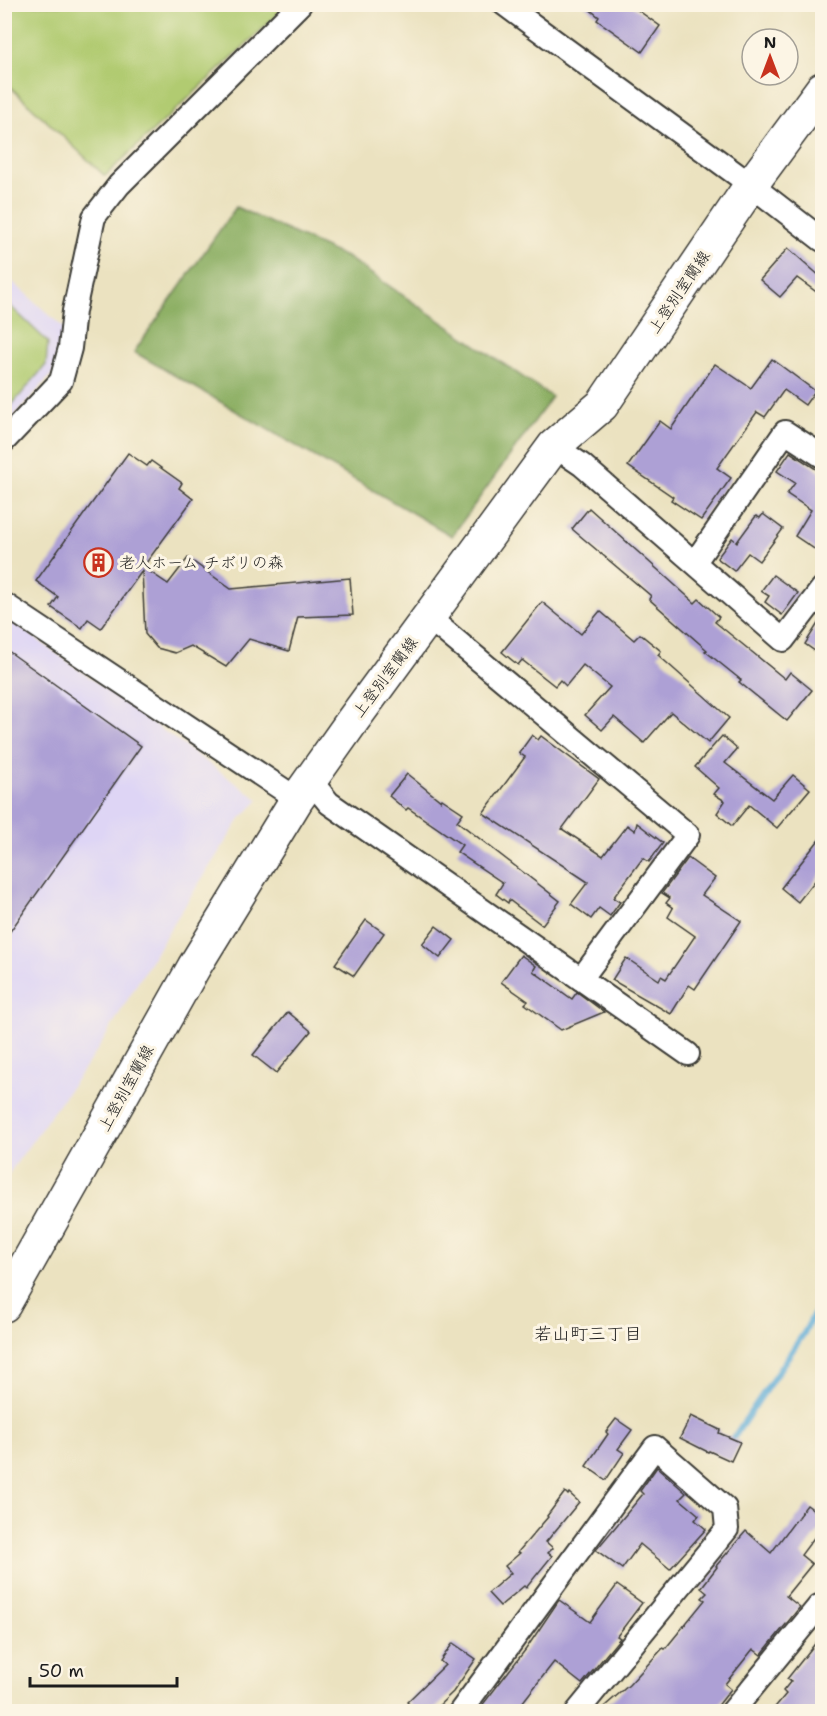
<svg xmlns="http://www.w3.org/2000/svg" width="827" height="1716" font-family="'Shantell Sans','Klee One',sans-serif">
	<style>
		.built { fill: #ded5f5 }
		.green { fill: #b1cb71; stroke: #667446; stroke-width: 1.5 }
		.forest { fill: #8caf63; stroke: #546640; stroke-width: 1.5 }
		.lines { fill: none; stroke-linecap: round; stroke-linejoin: round }
		.stream { stroke: #5dacd7; stroke-width: 6 }
		.building { fill: #ada0d5 }
		.street-casing { stroke: #3b3a35; stroke-width: 26 }
		.secondary-casing { stroke: #3b3a35; stroke-width: 36 }
		.street { stroke: #fff; stroke-width: 22 }
		.secondary { stroke: #fff; stroke-width: 33 }
		.labels { text-anchor: middle; dominant-baseline: central; stroke-width: 6; stroke-linejoin: round; paint-order: stroke }
		.street-label { font-size: 16px; fill: #1c1c1c; stroke: #fcf5e5 }
		.poi-label { font-size: 16px; fill: #1c1c1c; stroke: #fcf5e5; text-anchor: start }
		.neighbourhood-label { font-size: 18px; fill: #1c1c1c; stroke: #fcf5e5 }
	</style>
	<rect width="100%" height="100%" fill="#fcf5e5"/>
	<filter id="ink" filterUnits="userSpaceOnUse"><feTurbulence type="fractalNoise" baseFrequency=".0167" numOctaves="2"/><feDisplacementMap in="SourceGraphic" scale="12" xChannelSelector="R" yChannelSelector="G"/><feConvolveMatrix kernelMatrix="1 2 1 2 8 2 1 2 1" color-interpolation-filters="sRGB"/></filter>
	<filter id="wash" filterUnits="userSpaceOnUse"><feTurbulence type="fractalNoise" baseFrequency=".008" numOctaves="4" result="noise"/><feDisplacementMap in="SourceGraphic" scale="24" xChannelSelector="R" yChannelSelector="G"/><feGaussianBlur stdDeviation="1.35" result="paint"/><feColorMatrix in="noise" values="0 0 0 0 0 0 0 0 0 0 0 0 0 0 0 0 0 1.4 0 .05"/><feComposite in="paint" operator="in"/></filter>
	<g filter="url(#wash)">
		<rect width="100%" height="100%" fill="#ebe2c0"/>
		<g class="built">
			<path d="M5,275L65,329L53,373L5,426Z"/>
			<path d="M5,616L259,800L240,819L168,932L98,1049L5,1179Z"/>
		</g>
		<g class="green">
			<path d="M4,5H288L105,176L5,82Z"/>
			<path d="M5,301L48,342L46,365L5,413Z"/>
		</g>
		<path class="forest" d="M236,207L348,258L552,397L452,536L134,352Z"/>
		<g class="lines">
			<path class="stream" d="M734,1437L804,1333L822,1298"/>
		</g>
		<g id="blocks">
			<g class="building">
				<path d="M583,4H629L660,26L642,52L597,20L599,17Z"/>
				<path d="M788,248L822,278V296L797,278L780,297L760,280Z"/>
				<path d="M772,359L815,391L805,405L784,390L765,417L757,412L717,468L731,478L701,520L671,500L673,497L628,466L660,421L671,429L715,364L751,388Z"/>
				<path d="M790,452L822,473V554L795,536L811,510L787,494L795,483L777,471Z"/>
				<path d="M128,453L147,466L151,461L182,483L179,488L193,499L143,567L168,584L188,558L231,589L350,578L353,615L298,617L289,651L249,639L226,667L191,646L175,653L157,648L145,634L142,571L101,628L88,619L82,628L51,607L58,597L36,581Z"/>
				<path d="M589,508L695,603L699,599L719,617L715,622L752,652L785,679L790,672L812,690L787,721L739,682L741,680L705,651L707,650L649,599L651,596L572,529Z"/>
				<path d="M763,514L783,529L759,561L748,553L734,571L717,558L732,538L737,542L756,516L760,518Z"/>
				<path d="M773,575L798,593L782,615L765,602L769,596L761,591Z"/>
				<path d="M542,602L581,634L600,611L634,640L640,634L661,651L658,655L729,718L708,743L671,712L644,743L614,717L602,730L585,715L610,687L583,665L566,686L560,680L555,686L522,660L518,665L502,652Z"/>
				<path d="M822,617V656L805,644Z"/>
				<path d="M4,648L141,746L4,940Z"/>
				<path d="M532,735L538,740L541,736L599,779L562,829L603,856L627,825L635,831L637,823L663,843L649,862L643,858L613,898L620,902L610,916L599,908L591,919L571,904L588,882L483,813L525,757L519,753Z"/>
				<path d="M722,736L737,749L725,763L772,799L793,775L810,789L777,828L749,805L732,826L717,813L725,801L714,794L719,788L695,767Z"/>
				<path d="M407,774L441,801L442,799L463,813L457,821L560,901L542,925L509,900L508,903L496,894L503,883L457,852L462,845L408,808L406,810L389,796Z"/>
				<path d="M822,836V872L798,902L781,888Z"/>
				<path d="M688,858L715,878L702,895L741,921L695,989L689,985L671,1014L612,980L626,958L659,980L661,976L666,979L695,936L668,917L673,908L666,903L670,898L662,893Z"/>
				<path d="M366,920L384,933L354,976L335,964Z"/>
				<path d="M436,926L454,940L440,958L422,944Z"/>
				<path d="M521,955L536,966L533,971L572,999L577,992L604,1012L561,1030L525,1004L528,1001L501,982Z"/>
				<path d="M288,1012L311,1031L276,1073L253,1055Z"/>
				<path d="M691,1416L720,1430L719,1433L740,1442L731,1461L709,1451L708,1452L680,1438Z"/>
				<path d="M616,1419L632,1430L618,1449L624,1453L606,1480L586,1466L608,1434L606,1432Z"/>
				<path d="M657,1467L686,1493L680,1499L699,1515L695,1520L706,1529L670,1569L640,1544L622,1569L596,1550L643,1494L640,1491Z"/>
				<path d="M565,1492L568,1495L569,1493L579,1502L546,1542L553,1548L548,1553L552,1556L526,1588L524,1586L500,1606L488,1593L511,1573L505,1566L520,1553L518,1552L548,1517L547,1516Z"/>
				<path d="M807,1505L822,1516V1527L801,1555L812,1564L786,1596L800,1607L761,1655L753,1649L725,1684L731,1689L713,1712H598L629,1685L663,1648L665,1649L705,1600L702,1598L707,1593L701,1588L717,1567L716,1566L746,1531L771,1553Z"/>
				<path d="M617,1585L642,1603L617,1636L620,1638L582,1684L554,1662L515,1712H477L526,1649L559,1600L590,1622Z"/>
				<path d="M822,1635V1712H771L786,1694L783,1691L791,1681L787,1679Z"/>
				<path d="M453,1643L476,1659L453,1692L432,1712H416L407,1702L445,1665L440,1661Z"/>
			</g>
		</g>
	</g>
	<g filter="url(#ink)">
		<use href="#blocks" fill-opacity="0" stroke="#3b3a35" stroke-width="1.5"/>
		<g class="lines">
			<defs>
				<g id="street">
					<path d="M504,4L751,185L822,240"/>
					<path d="M4,441L61,381L70,348L74,311L94,217L119,185L300,4"/>
					<path d="M554,446L582,465L783,640L822,589"/>
					<path d="M695,562L785,432L822,456"/>
					<path d="M4,604L297,799"/>
					<path d="M310,780L329,803L581,979L688,835L429,618"/>
					<path d="M581,979L688,1054"/>
					<path d="M460,1712L655,1447L725,1508L727,1529L577,1712"/>
					<path d="M732,1712L819,1606L822,1609"/>
				</g>
				<path id="secondary" d="M4,1305L194,967L297,799L353,720L554,446L602,405L751,185L822,89"/>
			</defs>
			<use href="#street" class="street-casing"/>
			<use href="#secondary" class="secondary-casing"/>
			<use href="#street" class="street"/>
			<use href="#secondary" class="secondary"/>
		</g>
	</g>
	<defs>
		<symbol id="building-ring" viewBox="-11 -11 22 22"><circle r="9.5" fill="#fcf5e5" stroke="#c8321e" stroke-width="1.5"/><path d="M-4-6H4V6H1V3H-1V6H-4ZM-2.5-4.3h1.7v1.8h-1.7ZM.8-4.3h1.7v1.8H.8ZM-2.5-1h1.7V.8h-1.7ZM.8-1h1.7V.8H.8Z" fill="#c8321e"/></symbol>
	</defs>
	<g fill-rule="evenodd">
		<use href="#building-ring" x="82" y="546" width="33" height="33"/>
	</g>
	<g class="labels">
		<g class="street-label">
			<text transform="translate(679 292) rotate(-56)">上登別室蘭線</text>
			<text transform="translate(385 677) rotate(-53)">上登別室蘭線</text>
			<text transform="translate(126 1088) rotate(-61)">上登別室蘭線</text>
		</g>
		<g class="poi-label">
			<text x="119" y="562">老人ホーム チボリの森</text>
		</g>
		<g class="neighbourhood-label">
			<text x="588" y="1334">若山町三丁目</text>
		</g>
	</g>
	<rect width="827" height="1716" fill="none" stroke="#fcf5e5" stroke-width="24"/>
	<g transform="translate(770 57)"><circle r="28" fill="#fcf5e5" stroke="#a29e95" stroke-width="1.5"/>
	<path d="M0-4.5L10 22L0 15L-10 22Z" fill="#c8321e"/>
	<text y="-9" font-size="16" font-weight="bold" text-anchor="middle" fill="#1c1c1c">N</text>
	</g>
	<path d="M30 1677v9h147v-9" fill="none" stroke="#1c1c1c" stroke-width="3"/>
	<text x="39" y="1677" font-size="18" fill="#1c1c1c" stroke="#fcf5e5" stroke-width="4.5" paint-order="stroke">50 m</text>
</svg>
